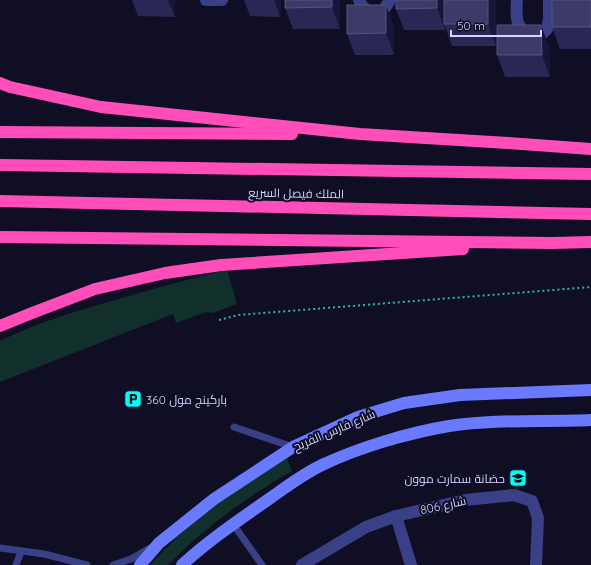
<svg xmlns="http://www.w3.org/2000/svg" width="591" height="565" font-family="Quicksand,Cairo,sans-serif">
	<style>
		.green { fill: #11302b }
		.lines { fill: none; stroke-linecap: round; stroke-linejoin: round }
		.path { stroke: #2db99e; stroke-width: 2; stroke-dasharray: 2 3; stroke-linecap: butt }
		.lane { stroke: #394085; stroke-width: 7 }
		.street { stroke: #394085; stroke-width: 12 }
		.secondary { stroke: #6a7aff; stroke-width: 12 }
		.highway { stroke: #ff4eba; stroke-width: 12 }
		.wall { fill: #2a2754 }
		.shaded-wall { fill: #171539 }
		.building { fill: #3c3a66; stroke: #54527e }
		.labels { text-anchor: middle; dominant-baseline: central; stroke-width: 4; stroke-linejoin: round; paint-order: stroke }
		.street-label { font-size: 12px; fill: #d3d4ff; stroke: #0f0e25 }
		.poi-label { font-size: 12px; fill: #d3d4ff; stroke: #0f0e25; text-anchor: start }
	</style>
	<rect width="100%" height="100%" fill="#0f0e25"/>
	<g class="green">
		<path d="M227,270L237,304L213,313L206,312L176,323L173,314L0,382V341C36,323 76,311 115,300C152,289 189,279 227,270Z"/>
		<path d="M287,458L292,471C247,497 205,527 168,565H150L177,537L218,502Z"/>
	</g>
	<g class="lines">
		<path class="path" d="M219,320L238,315L591,287"/>
		<g class="lane">
			<path d="M234,427L293,447"/>
			<path d="M233,524L262,565"/>
			<path d="M0,548L44,554L87,565"/>
			<path d="M16,565L21,552"/>
			<path d="M113,565L131,559L150,548"/>
		</g>
		<g class="street">
			<path d="M206,0H222"/>
			<path d="M359,0C365,13 370,11 383,11L390,0"/>
			<path d="M517,0C516,16 515,23 527,36H540L547,29L549,18V0"/>
			<path d="M396,516L411,565"/>
			<path d="M302,565L366,527L396,516L465,500L514,495L532,501L538,518L536,565"/>
		</g>
		<g class="secondary">
			<path d="M140,565L159,543L214,499L293,447L358,417L404,403L460,395L591,390"/>
			<path d="M182,565C209,540 239,520 269,499C286,487 303,474 322,465C360,447 408,433 449,426C496,419 544,422 591,420"/>
		</g>
		<g class="highway">
			<path d="M0,83L10,87L101,107L360,134L508,143L591,149"/>
			<path d="M0,132L292,134"/>
			<path d="M0,165L591,174"/>
			<path d="M0,201L591,214"/>
			<path d="M0,237L552,243L591,242"/>
			<path d="M0,326L32,313L95,289L165,273L221,265L463,249"/>
		</g>
	</g>
	<g class="wall">
		<path d="M132,0H175V17L138,16Z"/>
		<path d="M244,0H281L280,17L250,16Z"/>
		<path d="M285,0H340V29H293L285,8Z"/>
		<path d="M496,0V46H452L445,26V30H404L396,9Z"/>
		<path d="M591,0V49H560L552,27Z"/>
		<path d="M386,5L394,27V55H355L347,34Z"/>
		<path d="M541,25L549,47L550,77H505L497,55Z"/>
	</g>
	<g class="shaded-wall">
		<path d="M168,0H175V17Z"/>
		<path d="M274,0H281L280,17Z"/>
		<path d="M332,0H340V29L332,7Z"/>
		<path d="M437,0H445L444,24L445,30L437,8Z"/>
		<path d="M488,0H496V46L488,24Z"/>
		<path d="M386,5L394,27V55L386,33Z"/>
		<path d="M541,25L549,47L550,77L542,55Z"/>
	</g>
	<g class="building">
		<path d="M285,0H332V7L285,8Z"/>
		<path d="M396,0H437V8L396,9Z"/>
		<rect x="444" y="0" width="44" height="24"/>
		<rect x="552" y="0" width="39" height="27"/>
		<path d="M347,5H386V33L347,34Z"/>
		<path d="M497,25H541L542,55H497Z"/>
	</g>
	<defs>
		<symbol id="parking-square" viewBox="-11 -11 22 22"><rect x="-9" y="-9" width="18" height="18" rx="4" fill="#00fef6" stroke="#0f0e25"/><path d="M-3.5-5.5H1a3.5 3.5 0 0 1 0 7H-1V5.5H-3.5ZM-1-3.4V-.6H.8a1.4 1.4 0 0 0 0-2.8Z" fill="#111"/></symbol>
		<symbol id="school-square" viewBox="-11 -11 22 22"><rect x="-9" y="-9" width="18" height="18" rx="4" fill="#00fef6" stroke="#0f0e25"/><path d="M0-5L7-2L0 1L-7-2ZM-4 1L0 2.5L4 1V4Q0 6-4 4Z" fill="#111"/></symbol>
	</defs>
	<g fill-rule="evenodd">
		<use href="#parking-square" x="123" y="389" width="20" height="20"/>
		<use href="#school-square" x="508" y="468" width="20" height="20"/>
	</g>
	<g class="labels">
		<g class="street-label">
			<text transform="translate(296 193) rotate(1)">الملك فيصل السريع</text>
			<text transform="translate(334 430) rotate(-23)">شارع فارس الفريح</text>
			<text transform="translate(443 505) rotate(-12)">شارع 806</text>
		</g>
		<g class="poi-label">
			<text x="146" y="399">باركينج مول 360</text>
			<text x="505" y="478" text-anchor="end">حضانة سمارت موون</text>
		</g>
	</g>
	<path d="M451 30v6h90v-6" fill="none" stroke="#d3d4ff" stroke-width="2"/>
	<text x="457" y="30" font-size="12" fill="#d3d4ff" stroke="#0f0e25" stroke-width="3" paint-order="stroke">50 m</text>
</svg>
